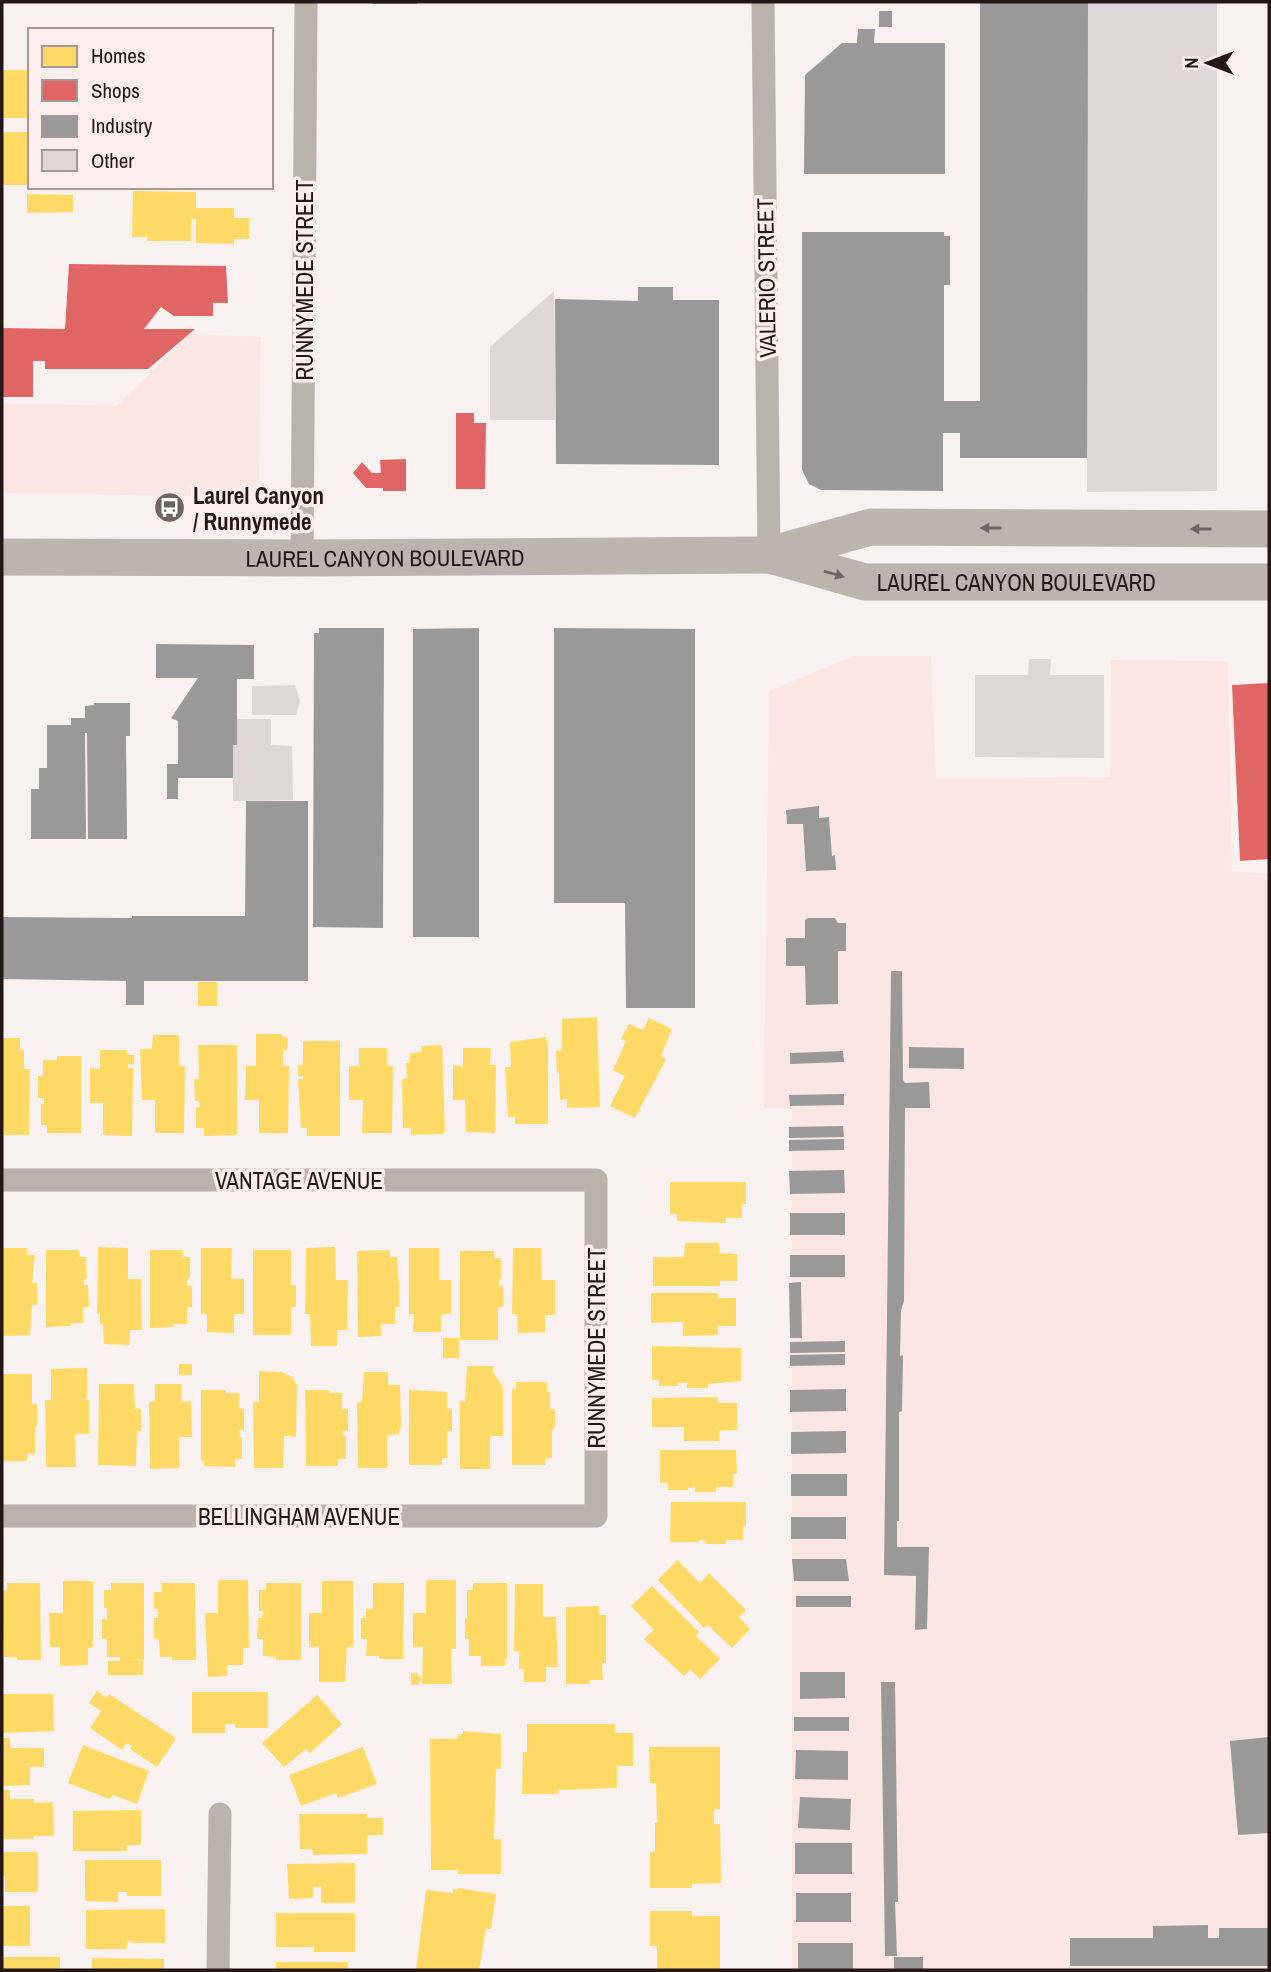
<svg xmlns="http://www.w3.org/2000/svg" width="1271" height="1972" font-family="'Archivo Narrow',sans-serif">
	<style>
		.built { fill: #fce6e3 }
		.homes { fill: #ffd966 }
		.shops { fill: #e06666 }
		.industry { fill: #999 }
		.building { fill: #dfd6d7 }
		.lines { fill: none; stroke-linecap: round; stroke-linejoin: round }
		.minor { stroke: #bcb2ac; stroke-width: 23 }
		.primary { stroke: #beb4ae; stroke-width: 37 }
		.oneway { fill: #716662 }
		.labels { text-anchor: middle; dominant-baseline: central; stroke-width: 7; stroke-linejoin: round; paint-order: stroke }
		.street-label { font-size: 23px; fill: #241817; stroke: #fceeec }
		.poi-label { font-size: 23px; font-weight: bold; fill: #241817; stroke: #fceeec; text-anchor: start }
	</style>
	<rect width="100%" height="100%" fill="#f8f1f0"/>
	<g class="built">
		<path d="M190,334L261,337L259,481L245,497L2,493V403L116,406Z"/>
		<path d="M854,656H931L936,778L1110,777L1111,660L1228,661L1232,871L1269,874V1970H792V1109L764,1108L769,691Z"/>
	</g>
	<g class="homes">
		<rect x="2" y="70" width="28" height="48"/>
		<rect x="2" y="132" width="28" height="53"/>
		<path d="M133,191L196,192V208H234V218H249V239H234V244L196,243V219H191V241H147V237H132Z"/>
		<path d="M27,194L73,195V212L27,213Z"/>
		<rect x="198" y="982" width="19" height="24"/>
		<path d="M597,1017L600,1107L567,1108V1099L560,1100L559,1072L557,1073L556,1051L562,1050V1019Z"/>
		<path d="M649,1018L672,1029L661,1056L666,1059L635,1118L610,1106L625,1076L613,1070L626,1041L621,1039L629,1024L643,1030Z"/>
		<path d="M256,1034H282V1037H288L287,1050H283V1066H289L288,1133H259V1100H245L246,1066H256Z"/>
		<path d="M153,1035H179V1066H185L184,1133H155V1100H142L140,1049H152Z"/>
		<path d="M546,1037L548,1047V1124H515V1117H508L505,1067H511L510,1042Z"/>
		<path d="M2,1038H20V1050H24V1069H30L29,1135H2Z"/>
		<path d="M303,1041H340V1136H307V1128H301L298,1079H303V1076H298V1065H303Z"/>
		<path d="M198,1045H237V1135L204,1136V1128H196V1107H200L199,1101H195L194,1079H199Z"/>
		<path d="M442,1045L445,1130L443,1134L411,1135V1128H403L402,1079L407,1078L406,1063H410V1053L422,1052L421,1046Z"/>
		<path d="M359,1048H387V1066H393L392,1133H362L363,1100H349V1066H359Z"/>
		<path d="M463,1048H491L490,1065H496L495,1133L466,1132L465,1100H453V1065L463,1066Z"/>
		<path d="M100,1050H127V1055H134V1065L128,1064V1068H133L132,1136L103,1135V1103H90V1068L100,1069Z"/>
		<path d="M57,1056H81V1133H47V1125H41V1104H44V1098H38V1076H43V1060H57Z"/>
		<path d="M670,1182H746V1204H742V1218H726V1223L677,1221V1214H670Z"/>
		<path d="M685,1243H719V1253L737,1254V1281H720V1286H653V1257H684Z"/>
		<path d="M98,1247L128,1248V1279H141L142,1330H130L129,1345L104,1344L103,1324H100V1314H97Z"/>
		<path d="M335,1247L336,1280H348L347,1330H337V1346H311L310,1314H305L306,1248Z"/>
		<path d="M2,1248H27V1255H35L32,1283H37V1305H32L30,1335L2,1336Z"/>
		<path d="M201,1248H232L231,1279H244V1314H234V1333L207,1332V1314H201Z"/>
		<path d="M409,1248H439V1280H451V1314H441V1332H413L414,1314H409Z"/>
		<path d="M513,1248H541L542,1280H555V1315H545V1332L518,1333L517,1314H512Z"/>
		<path d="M46,1250H79V1257H86L87,1279H84V1285H88L89,1307H83V1323H71V1326L46,1327Z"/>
		<path d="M150,1250H183V1257H190V1279H187V1286H192V1307H187V1324H174V1327L150,1328Z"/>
		<path d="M253,1250H291V1286L296,1285V1307H291V1335H253Z"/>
		<path d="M390,1250V1257H397L399,1285V1307H395V1324H381V1336L358,1337L357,1251Z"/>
		<path d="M460,1251H494V1258H501V1279H499V1286H503V1307H498V1340H460Z"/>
		<path d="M651,1293H718V1298H736V1326H718V1335L683,1336V1322L651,1323Z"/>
		<rect x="443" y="1338" width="16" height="20"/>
		<path d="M652,1346L741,1348V1381L708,1384V1388H687V1383H678V1386H659V1380H652Z"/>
		<rect x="179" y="1364" width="13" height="11"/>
		<path d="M467,1366H493V1372L503,1387V1436H490V1469H460V1401H465Z"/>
		<path d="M87,1368V1399L79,1400H89V1434H75L76,1467H46L45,1400H51V1369Z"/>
		<path d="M259,1371L282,1372L292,1377L297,1385L296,1437L284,1436L283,1468H254L253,1402H259Z"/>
		<path d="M364,1372H388V1385H400L401,1429L399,1430V1434L387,1435V1468H358L357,1402H362Z"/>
		<path d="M2,1374H32V1404H37V1426H35V1454H27V1461H2Z"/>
		<path d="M516,1382H547V1392H550V1409H555V1429H552V1458H545V1465H512V1389H516Z"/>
		<path d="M99,1384H134L135,1409H141V1431H137L136,1466L98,1465Z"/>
		<path d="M155,1384H181L182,1402L191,1401L192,1437H179V1468L150,1469L149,1402L155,1401Z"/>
		<path d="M201,1390H226V1393H239V1409H244V1430H239V1437H242V1459H235V1467L204,1466V1461H201Z"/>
		<path d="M305,1390H329V1393H342V1409H348V1431H343V1436H346V1459H338V1466H306Z"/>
		<path d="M409,1390L447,1392V1409H452V1431H447V1458H442V1465H409Z"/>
		<path d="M718,1397V1403H737V1430L719,1431V1441H684V1427H652V1398Z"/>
		<path d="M660,1450H736L737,1474H733V1487H716V1492H695V1487L688,1488V1490H668V1483H660Z"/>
		<path d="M671,1502H746V1526H743V1540H726V1544H705V1540H699V1542H670Z"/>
		<path d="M677,1560L700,1583L709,1573L746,1610L739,1617L750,1629L732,1648L708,1625L704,1628L658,1580Z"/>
		<path d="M218,1580H248L249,1648H243V1665H227V1676L208,1677L205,1613H218Z"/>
		<path d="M426,1580H456V1649H451L452,1684H422L423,1647H413V1613H426Z"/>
		<path d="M63,1581H93V1647L88,1648V1665L60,1666V1647H50L49,1613H63Z"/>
		<path d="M322,1581H353V1647H347L345,1682H319V1647H309V1613H322Z"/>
		<path d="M7,1583H40L41,1660H17V1657H4L2,1590H7Z"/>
		<path d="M111,1583H144V1660H130L143,1661V1675H108V1661H120V1657H107V1639H102V1619H107V1608H104V1590H111Z"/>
		<path d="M162,1583H195L196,1660H172V1657H160L159,1639H154V1618H158V1609H154V1592H162Z"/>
		<path d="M266,1583H301V1660H276V1657L263,1656V1639H257L258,1618H262L263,1611H259V1590H266Z"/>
		<path d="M373,1583H404L403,1659H379V1656H366L367,1639H361V1618H366V1609H373Z"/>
		<path d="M473,1583H507V1659H505V1666H481V1656H469V1639H465V1618H467V1590H473Z"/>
		<path d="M515,1584H543V1617H556L558,1667H546V1682H524V1669H519V1651H514Z"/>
		<path d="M652,1586L699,1632L696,1636L720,1659L700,1679L690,1670L684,1676L644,1639L654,1630L631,1606Z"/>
		<path d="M599,1606V1615H606V1663H602L603,1680H590V1684H566V1607Z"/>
		<path d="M411,1673H417L421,1679L418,1685H411Z"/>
		<path d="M97,1691L107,1698L109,1694L176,1738L157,1767L130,1749L132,1746L127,1743L122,1750L90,1728L101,1711L89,1703Z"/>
		<path d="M192,1692H268V1728H235V1724H225V1733H192Z"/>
		<path d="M2,1694H53L54,1731L2,1733Z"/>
		<path d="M317,1695L342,1724L310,1753L306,1749L284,1767L262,1743Z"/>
		<path d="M527,1724H615V1733H633V1766H617V1788L558,1790V1794H522L523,1752H527Z"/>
		<path d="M463,1731L501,1734V1769H496L494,1839H501V1874H458V1870H431L430,1739H458V1734H463Z"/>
		<path d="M2,1738H10V1748H44V1767H30V1785L2,1786Z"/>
		<path d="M83,1745L149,1771L137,1804L113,1795L109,1799L68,1783Z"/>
		<path d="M363,1747L377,1784L338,1798L336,1793L301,1806L289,1775Z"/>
		<path d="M649,1747H720V1809L714,1810V1824H720L721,1883L692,1884V1888H650V1852H655V1823H657L656,1783H650Z"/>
		<path d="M2,1790H10V1799H34V1803L53,1802L54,1836H34V1839H2Z"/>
		<path d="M141,1810V1845H127V1851H73V1811Z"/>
		<path d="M299,1814H367V1818H383V1835H367V1854L313,1855L312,1849H300Z"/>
		<path d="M2,1852H38V1892H5V1876H2Z"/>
		<path d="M85,1860H161V1896H127V1892H118V1902L85,1901Z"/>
		<path d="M355,1863V1903H321V1887H313V1898L289,1899L287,1864Z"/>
		<path d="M458,1888L496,1894L491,1929H486L479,1970H416L426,1890L453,1893V1889L458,1890Z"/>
		<rect x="2" y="1906" width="28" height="40"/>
		<path d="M165,1909V1943H132V1941H127V1949H86V1910Z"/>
		<path d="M650,1911H692V1916H720V1970H657V1946H650Z"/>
		<path d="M276,1913H355V1952H314V1947H276Z"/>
		<rect x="2" y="1957" width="58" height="13"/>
		<path d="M92,1958L164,1959V1970H92Z"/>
		<rect x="276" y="1962" width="72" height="8"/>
	</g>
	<g class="shops">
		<path d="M69,264L226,266L228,303H213V316H174L161,307L144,329H195L148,369H45V361H33V397H2V328L65,329Z"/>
		<path d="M456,413H474V423H486L485,489H456Z"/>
		<path d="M406,459V491H383V488H366L353,473L362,462L372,473H381L380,460Z"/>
		<path d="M1269,683V859L1240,861L1232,685Z"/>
	</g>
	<g class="industry">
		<rect x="372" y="2" width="45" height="2"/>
		<path d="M980,2H1088V458H960V433H943V491L821,490L809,484L802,470V232H944V236H950V285H944V401H980Z"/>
		<rect x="879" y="11" width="13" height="16"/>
		<path d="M858,29H875L874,43H945V174H804L805,75L842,43H857Z"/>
		<path d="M638,287H673V300H719V465L556,464L555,299L638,301Z"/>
		<path d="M319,628H384L383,928L313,927L314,633H319Z"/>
		<path d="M479,628V937H413V629Z"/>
		<path d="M554,628L695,629V1008H626L625,903H554Z"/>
		<path d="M156,644L254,645V679H237V745H233V778H178V799H167V764H178V721L171,718L198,678H156Z"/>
		<path d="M94,703H130V736H126L127,839H88L87,733H85L86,839H31V789H39V768H47V725H71V718H85V706L94,705Z"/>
		<path d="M246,801H308V981H144V1005H126V981L2,979V917L132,918V916H245Z"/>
		<path d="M819,806V818L829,817L832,856L835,855L836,870L806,871L803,824H787L786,810Z"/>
		<path d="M808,918H835L838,923H846V951H838V1004L806,1005L805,966H786V938H805V920Z"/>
		<path d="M891,971H902L903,1080L905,1083L929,1082L930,1108H905L904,1301L901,1310L900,1356L903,1355L902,1411L899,1412V1521H897V1547H929L927,1629L915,1630L916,1576L884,1575Z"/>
		<path d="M909,1047L964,1048V1069L909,1068Z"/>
		<path d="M843,1051L844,1062L790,1064V1053Z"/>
		<path d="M844,1094V1105L790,1106L789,1095Z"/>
		<path d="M843,1126L844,1137L789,1138V1127Z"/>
		<path d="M844,1139V1150L789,1151V1140Z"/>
		<path d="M844,1170L845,1193L790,1194L789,1171Z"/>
		<rect x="790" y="1213" width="55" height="22"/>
		<rect x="790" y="1255" width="55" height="22"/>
		<path d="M801,1282L802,1338H790L789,1283Z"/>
		<path d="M845,1341V1352L790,1353V1342Z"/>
		<path d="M845,1354V1365L790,1366V1355Z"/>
		<path d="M846,1389V1411L790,1412V1390Z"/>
		<path d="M846,1431V1453L791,1454V1432Z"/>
		<rect x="791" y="1474" width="56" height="22"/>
		<rect x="791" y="1517" width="55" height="22"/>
		<path d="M792,1559H846L849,1581H794Z"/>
		<rect x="796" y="1596" width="55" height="11"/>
		<path d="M800,1672H845V1698L800,1699Z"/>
		<path d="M881,1682H895L898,1902H895L897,1956H885Z"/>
		<rect x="794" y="1717" width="55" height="14"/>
		<path d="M1269,1737V1833L1238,1835L1230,1741Z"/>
		<path d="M796,1750L848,1751V1780L795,1779Z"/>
		<path d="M800,1797L851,1799L850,1830L798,1828Z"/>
		<rect x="795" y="1843" width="57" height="31"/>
		<rect x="796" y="1893" width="55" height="29"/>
		<path d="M1208,1925V1938H1219V1928H1269V1966H1070V1938H1153V1926Z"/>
		<rect x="798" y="1943" width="55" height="27"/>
		<rect x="894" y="1957" width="29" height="13"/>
	</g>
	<g class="building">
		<path d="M1088,2H1217V491L1087,492Z"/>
		<path d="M554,291L556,420H490V347Z"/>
		<path d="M1029,659H1051L1050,675H1104V758L975,757V675H1028Z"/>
		<path d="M295,685L300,701L296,715H252V686Z"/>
		<path d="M237,719H271V745L292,746L293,800L233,801V745H237Z"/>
	</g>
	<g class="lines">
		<g class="minor">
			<path d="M763,2L769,555"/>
			<path d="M302,558L306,2"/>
			<path d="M2,1180H596V1516H2"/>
			<path d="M218,1970L220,1814"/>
		</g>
		<g class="primary">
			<path id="s1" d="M770,555L865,582H1269"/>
			<path id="s2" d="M2,557L302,558L769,555L871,527L1269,529"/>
		</g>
	</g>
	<defs><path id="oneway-solid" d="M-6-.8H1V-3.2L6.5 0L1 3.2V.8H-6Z" transform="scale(1.75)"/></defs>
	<g class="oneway">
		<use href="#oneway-solid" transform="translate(991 528) rotate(-180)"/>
		<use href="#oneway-solid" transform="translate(1201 529) rotate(-180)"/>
		<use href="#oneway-solid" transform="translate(834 574) rotate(16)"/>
	</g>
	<defs>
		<symbol id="bus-disc" viewBox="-11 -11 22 22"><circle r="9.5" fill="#6e6463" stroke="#fceeec"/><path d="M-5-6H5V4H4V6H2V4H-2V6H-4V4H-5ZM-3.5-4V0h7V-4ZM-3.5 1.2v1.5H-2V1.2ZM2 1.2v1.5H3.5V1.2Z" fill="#fff"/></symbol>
	</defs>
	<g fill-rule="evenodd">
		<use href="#bus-disc" x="152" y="490" width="35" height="35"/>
	</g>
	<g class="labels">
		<g class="street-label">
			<text transform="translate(766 278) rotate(-91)">VALERIO STREET</text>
			<text transform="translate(304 280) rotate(-90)">RUNNYMEDE STREET</text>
			<text stroke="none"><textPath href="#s2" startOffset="383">LAUREL CANYON BOULEVARD</textPath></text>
			<text stroke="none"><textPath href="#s1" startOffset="250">LAUREL CANYON BOULEVARD</textPath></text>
			<text x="299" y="1180">VANTAGE AVENUE</text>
			<text transform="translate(596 1348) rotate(-90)">RUNNYMEDE STREET</text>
			<text x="299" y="1516">BELLINGHAM AVENUE</text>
		</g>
		<g class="poi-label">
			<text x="193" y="495">Laurel Canyon<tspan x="193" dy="26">/ Runnymede</tspan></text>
		</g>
	</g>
	<rect width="1271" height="1972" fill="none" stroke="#241817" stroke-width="7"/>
	<rect x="28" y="28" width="245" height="161" fill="#fceeec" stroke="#a69897" stroke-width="2"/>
	<rect x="42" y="46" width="35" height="21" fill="#ffd966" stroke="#a69897" stroke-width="2"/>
	<text x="91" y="63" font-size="21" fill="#241817">Homes</text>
	<rect x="42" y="80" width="35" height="21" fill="#e06666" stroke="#a69897" stroke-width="2"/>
	<text x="91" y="98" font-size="21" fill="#241817">Shops</text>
	<rect x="42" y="116" width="35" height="21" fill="#999999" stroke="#a69897" stroke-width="2"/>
	<text x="91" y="133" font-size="21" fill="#241817">Industry</text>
	<rect x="42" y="150" width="35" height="21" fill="#dfd6d7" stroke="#a69897" stroke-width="2"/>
	<text x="91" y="168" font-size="21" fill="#241817">Other</text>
	<g transform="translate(1208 63) rotate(270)" stroke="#fceeec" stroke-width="5" paint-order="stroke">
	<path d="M0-5L12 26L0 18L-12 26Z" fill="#241817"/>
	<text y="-10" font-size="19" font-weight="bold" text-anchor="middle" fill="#241817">N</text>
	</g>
</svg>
